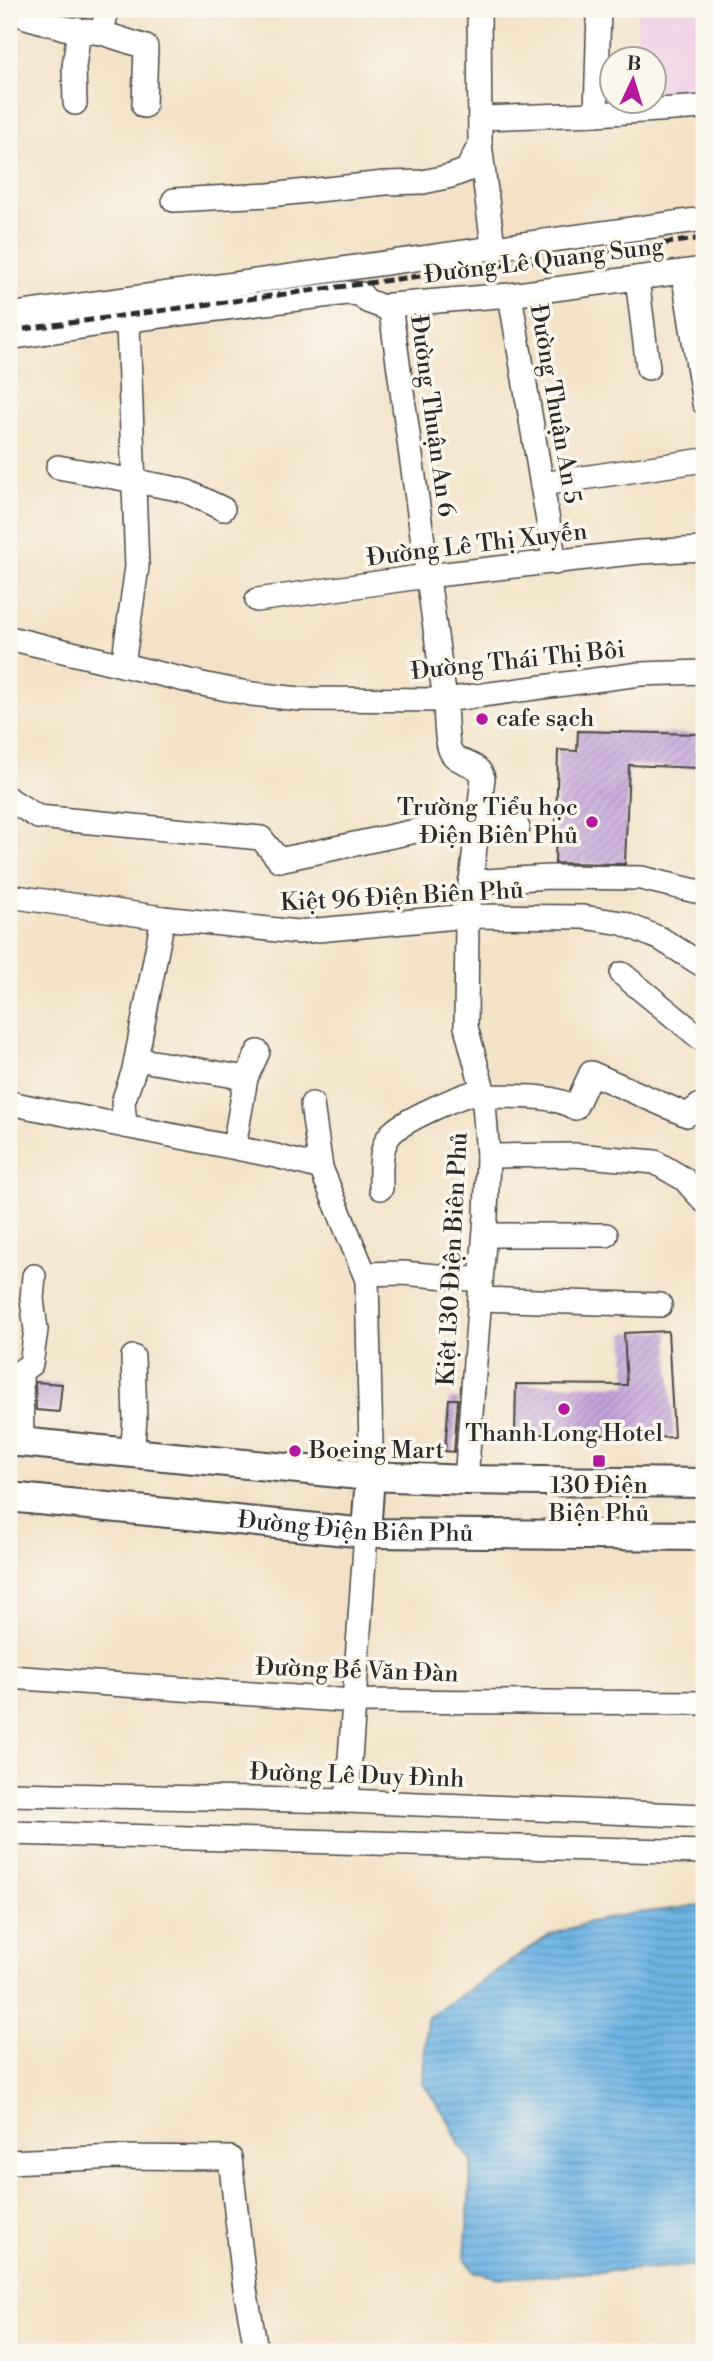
<svg xmlns="http://www.w3.org/2000/svg" width="713" height="2361" font-family="'Libre Bodoni',serif">
<defs>
<pattern id="water-rules" width="6" height="5" patternUnits="userSpaceOnUse" patternTransform="scale(1.75)"><rect width="6" height="5" fill="#6eb5e5"/><path d="M0 2.5h6" fill="none" stroke="#5b93ba"/></pattern>
<pattern id="building-hatch" width="6" height="6" patternUnits="userSpaceOnUse" patternTransform="scale(1.75)"><rect width="6" height="6" fill="#c19ed9"/><path d="M-1 1l2-2M0 6l6-6M5 7l2-2" fill="none" stroke="#9d81b0"/></pattern>
</defs>
<rect width="100%" height="100%" fill="#fbf7ec"/>
<filter id="ink" filterUnits="userSpaceOnUse"><feTurbulence type="fractalNoise" baseFrequency=".0143" numOctaves="2"/><feDisplacementMap in="SourceGraphic" scale="14" xChannelSelector="R" yChannelSelector="G"/><feConvolveMatrix kernelMatrix="1 2 1 2 8 2 1 2 1" color-interpolation-filters="sRGB"/></filter>
<filter id="wash" filterUnits="userSpaceOnUse"><feTurbulence type="fractalNoise" baseFrequency=".00686" numOctaves="4" result="noise"/><feDisplacementMap in="SourceGraphic" scale="28" xChannelSelector="R" yChannelSelector="G"/><feGaussianBlur stdDeviation="1.57" result="paint"/><feColorMatrix in="noise" values="0 0 0 0 0 0 0 0 0 0 0 0 0 0 0 0 0 1.4 0 .05"/><feComposite in="paint" operator="in"/></filter>
<g filter="url(#wash)">
<rect width="100%" height="100%" fill="#f3e2c7"/>
<polygon fill="#efd0e6" points="637,9 704,9 704,112 654,102 654,60 636,59"/>
<polygon fill="url(#water-rules)" stroke="#4c7088" stroke-width="2" points="704,1905 704,2265 501,2278 474,2272 465,2257 472,2160 461,2148 449,2121 423,2084 427,2018 550,1935 590,1922 630,1914"/>
<g id="blocks">
<g fill="url(#building-hatch)">
<polygon points="578,731 698,734 697,768 629,765 625,864 555,863 558,750 577,751"/>
<polygon points="668,1331 674,1437 630,1439 629,1435 515,1434 516,1384 627,1385 624,1333"/>
<polygon points="35,1382 62,1384 59,1412 36,1410"/>
<polygon points="449,1399 458,1399 454,1452 445,1451"/>
</g>
</g>
</g>
<g filter="url(#ink)">
<use href="#blocks" fill-opacity="0" stroke="#494642" stroke-width="2"/>
<g fill="none" stroke-linecap="round" stroke-linejoin="round">
<g stroke="#494642" stroke-width="26">
<g id="minor">
<polyline points="25,9 26,17 64,28 102,33 107,9"/>
<polyline points="479,9 480,144 493,246"/>
<polyline points="102,33 146,47 144,106"/>
<polyline points="75,103 74,67 79,30"/>
<polyline points="596,114 599,9"/>
<polyline points="480,118 596,114 704,107"/>
<polyline points="174,200 269,195 385,183 423,182 451,176 467,170 480,144"/>
<polyline points="683,272 704,403"/>
<polyline points="637,278 648,368"/>
<polyline points="510,295 555,563"/>
<path d="M9,315C241,285 472,249 704,219"/>
<polyline points="9,338 121,321 347,293 361,294 367,301 391,310"/>
<polyline points="58,467 173,488 188,492 223,509"/>
<polyline points="542,484 704,460"/>
<polyline points="257,600 427,576 640,552 704,549"/>
<polyline points="9,638 202,684 252,694 300,699 445,700 640,674 704,672"/>
<polyline points="123,665 137,567 128,325"/>
<polyline points="9,799 38,817 261,838 279,860 449,824 477,827 518,828"/>
<polyline points="470,882 549,877 641,878 704,893"/>
<polyline points="9,896 163,918 297,932 467,916 583,917 622,923 661,939 704,966"/>
<polyline points="622,974 704,1041"/>
<polyline points="136,1059 246,1078"/>
<path d="M484,1096C512,1097 550,1093 575,1108L591,1073L687,1115L700,1105L704,1107"/>
<polyline points="9,1103 276,1156 321,1168 367,1280 371,1445 370,1476"/>
<polyline points="312,1104 321,1168"/>
<polyline points="125,1126 123,1102 134,1070 163,918"/>
<polyline points="234,1147 246,1078 258,1052"/>
<polyline points="488,1156 575,1155 655,1162 684,1179 704,1201"/>
<path d="M381,1188C381,1171 379,1149 390,1135C402,1120 464,1094 483,1090"/>
<polyline points="485,1235 606,1235"/>
<polyline points="365,1274 403,1273 481,1280"/>
<polyline points="480,1299 660,1305"/>
<polyline points="22,1442 21,1371 31,1364 36,1330 32,1299 34,1276"/>
<polyline points="132,1454 135,1419 133,1357"/>
<path d="M466,1480L486,1216L488,1156L483,1090L466,1027L467,916L483,778C479,763 463,765 453,755C445,747 446,713 445,700L390,305L510,295L704,269"/>
<polyline points="9,1677 354,1701 704,1703"/>
<polyline points="9,1794 347,1801 704,1816"/>
<polyline points="347,1801 366,1533"/>
<polyline points="9,1833 704,1852"/>
<polyline points="9,2162 117,2157 230,2158 245,2289 255,2343"/>
</g>
</g>
<g stroke="#494642" stroke-width="32">
<g id="major">
<polyline points="9,1441 370,1476 466,1480 704,1483"/>
<path id="s1" d="M9,1497L366,1533L704,1536"/>
<polyline points="366,1533 370,1476"/>
</g>
</g>
<use href="#minor" stroke="#fff" stroke-width="23"/>
<use href="#major" stroke="#fff" stroke-width="28"/>
<polyline stroke="#2b2b2b" stroke-width="5" stroke-dasharray="10 5" stroke-linecap="butt" points="9,331 704,238"/>
</g>
</g>
<g fill="#b5179e" stroke="#fbf7ec" stroke-width="2.5">
<circle cx="482" cy="719" r="7"/>
<circle cx="592" cy="822" r="7"/>
<circle cx="564" cy="1409" r="7"/>
<circle cx="295" cy="1451" r="7"/>
<rect x="592" y="1454" width="14" height="14" rx="3.5"/>
</g>
<g text-anchor="middle" dominant-baseline="central" stroke-width="7" stroke-linejoin="round" paint-order="stroke">
<g font-size="24" fill="#2b2b2b" stroke="#fbf7ec">
<text transform="translate(544 261) rotate(-7)">Đường Lê Quang Sung</text>
<text transform="translate(555 404) rotate(80)">Đường Thuận An 5</text>
<text transform="translate(432 416) rotate(82)">Đường Thuận An 6</text>
<text transform="translate(477 545) rotate(-7)">Đường Lê Thị Xuyến</text>
<text transform="translate(518 661) rotate(-6)">Đường Thái Thị Bôi</text>
<text transform="translate(402 897) rotate(-3)">Kiệt 96 Điện Biên Phủ</text>
<text transform="translate(453 1259) rotate(-87)">Kiệt 130 Điện Biên Phủ</text>
<text stroke="none"><textPath href="#s1" startOffset="348">Đường Điện Biên Phủ</textPath></text>
<text transform="translate(357 1671) rotate(2)">Đường Bế Văn Đàn</text>
<text transform="translate(357 1776) rotate(2)">Đường Lê Duy Đình</text>
</g>
<g font-size="24" fill="#2b2b2b" stroke="#fbf7ec" text-anchor="start">
<text x="496" y="719">cafe sạch</text>
<text x="578" y="808" text-anchor="end">Trường Tiểu học<tspan x="578" dy="28">Điện Biên Phủ</tspan></text>
<text x="564" y="1434" text-anchor="middle">Thanh Long Hotel</text>
<text x="309" y="1451">Boeing Mart</text>
<text x="599" y="1486" text-anchor="middle">130 Điện<tspan x="599" dy="28">Biện Phủ</tspan></text>
</g>
</g>
<rect width="713" height="2361" fill="none" stroke="#fbf7ec" stroke-width="35"/>
<g transform="translate(633 80) rotate(4)"><circle r="33" fill="#fbf7ec" stroke="#a8a59f" stroke-width="2"/>
<path d="M0-5L12 26L0 18L-12 26Z" fill="#b5179e"/>
<text y="-10" font-size="19" font-weight="bold" text-anchor="middle" fill="#2b2b2b">B</text>
</g>
</svg>
